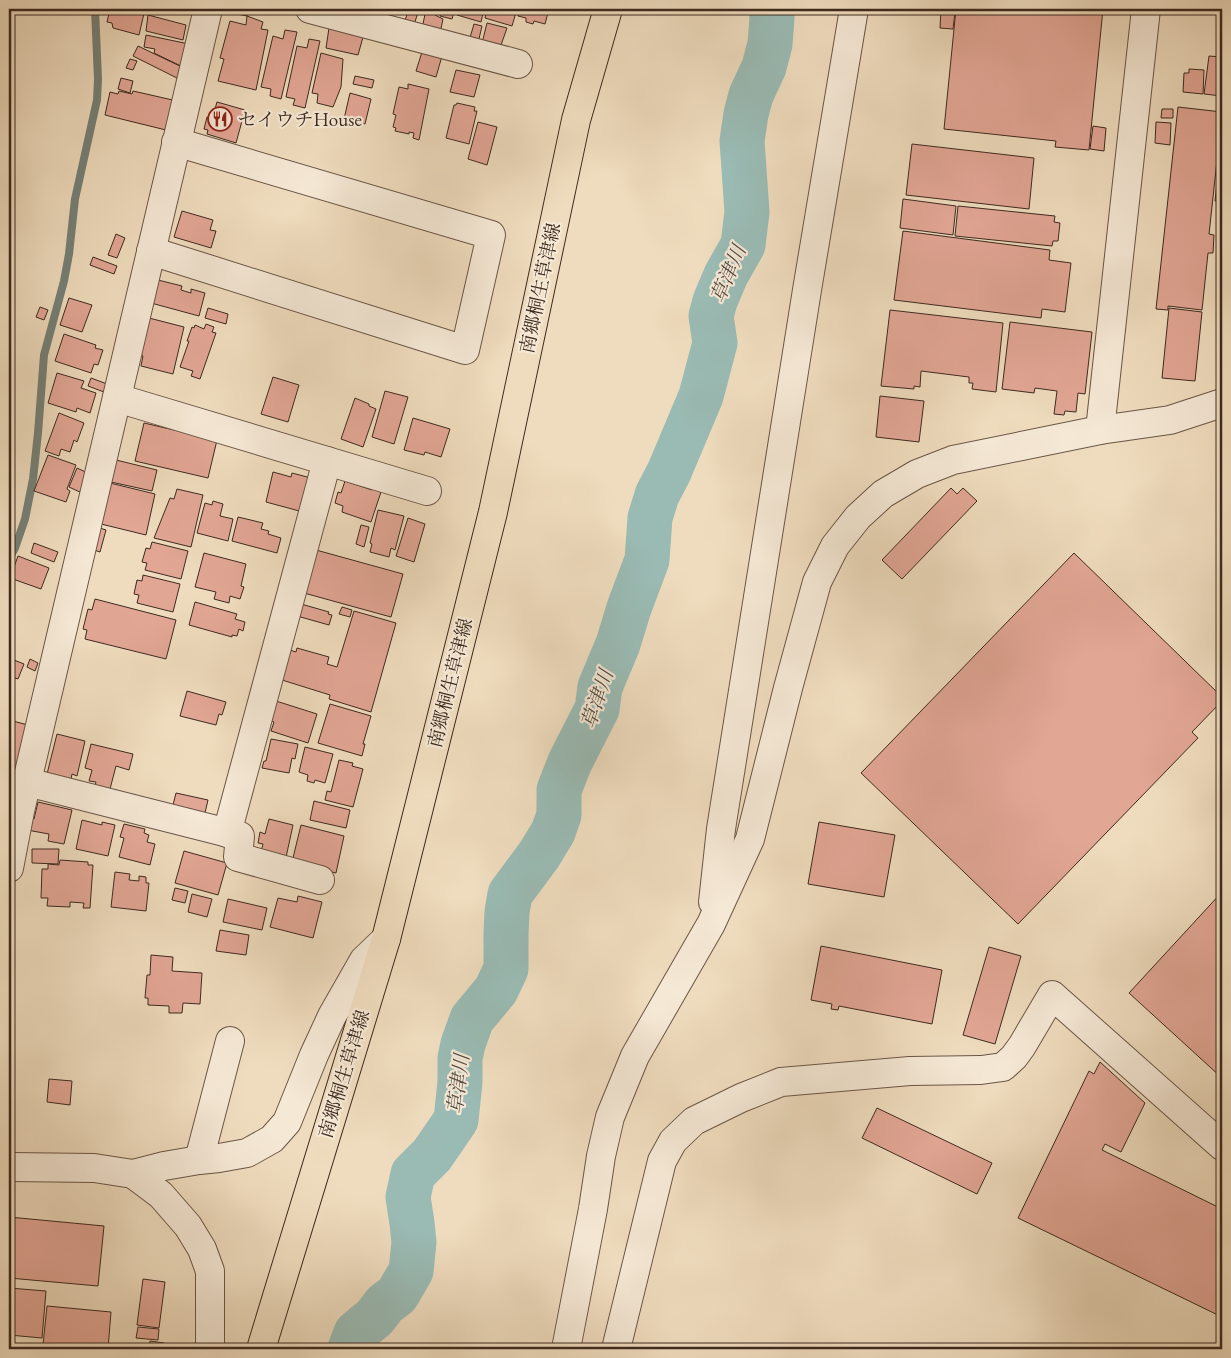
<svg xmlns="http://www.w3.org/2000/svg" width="1231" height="1358" font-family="'EB Garamond','Noto Serif JP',serif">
<rect width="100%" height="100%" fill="#efdcbe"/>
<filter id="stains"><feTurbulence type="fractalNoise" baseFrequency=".004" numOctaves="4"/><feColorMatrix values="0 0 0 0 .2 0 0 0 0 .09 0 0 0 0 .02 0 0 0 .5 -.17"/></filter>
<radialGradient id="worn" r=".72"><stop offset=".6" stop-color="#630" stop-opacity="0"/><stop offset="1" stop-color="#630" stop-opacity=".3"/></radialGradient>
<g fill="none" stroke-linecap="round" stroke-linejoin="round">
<polyline stroke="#758178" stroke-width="8" points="9,559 15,548 25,519 33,479 38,433 44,355 64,281 69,254 75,199 97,100 98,79 95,9"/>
<polyline stroke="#9abbb4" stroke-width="45" points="350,1349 356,1333 375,1317 385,1304 397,1295 411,1271 414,1242 412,1223 408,1197 413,1174 432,1155 456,1120 460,1082 460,1058 463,1044 472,1019 496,990 506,969 506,934 507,912 510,894 539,855 553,832 559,815 559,790 570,762 597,709 600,687 618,644 629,608 647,560 650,518 657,495 669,472 701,396 715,343 711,316 715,301 726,275 743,245 747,212 742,141 746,114 751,95 764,67 770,44 772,18 771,9"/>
</g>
<g fill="#e2a695" stroke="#3d2a1e">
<polygon points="110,9 145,9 139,35 113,28 112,23 107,22"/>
<polygon points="229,9 249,9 247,16 228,12"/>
<polygon points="409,9 419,9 414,25 404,23"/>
<polygon points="426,9 436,12 435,15 443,19 440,33 422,29"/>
<polygon points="433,9 455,9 452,19 440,16 442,11"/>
<polygon points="458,9 484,9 481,22 457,15"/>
<polygon points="487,9 517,9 512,26 485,18"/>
<polygon points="520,9 549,9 545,24 534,21 533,24 526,22 526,18 518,16"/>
<polygon points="956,9 1103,9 1089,150 1055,147 1056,141 944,129"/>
<polygon points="941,10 955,12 953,29 940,28"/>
<polygon points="148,15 186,25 183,40 146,31"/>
<polygon points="247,16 263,22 261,29 268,30 256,90 218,81 224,59 220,58 230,21 246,25"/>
<polygon points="487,23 507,28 500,48 482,43"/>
<polygon points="474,24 482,26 478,43 469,41"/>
<polygon points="329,28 363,37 358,55 326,48"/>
<polygon points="285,30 297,32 281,99 270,96 271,89 261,87 273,36 283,39"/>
<polygon points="146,35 189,44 185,68 154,53 155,49 144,47"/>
<polygon points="309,39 320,41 305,108 293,105 295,99 286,97 297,46 307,48"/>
<polygon points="138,46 184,68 179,79 133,56"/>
<polygon points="422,52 442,56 436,77 416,71"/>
<polygon points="321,53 343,59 341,87 333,107 317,103 318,94 312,93"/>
<polygon points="1209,56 1222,57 1222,96 1204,94"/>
<polygon points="130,59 137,61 133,70 126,68"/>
<polygon points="1189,69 1204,70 1203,94 1183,92 1184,73 1189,73"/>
<polygon points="456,70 480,75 474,97 450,92"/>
<polygon points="355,76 374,80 372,88 353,84"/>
<polygon points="121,78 133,81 130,93 118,89"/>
<polygon points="408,84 429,89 419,140 413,138 414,133 409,132 409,134 395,131 396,128 393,127 396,115 393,114 399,87 408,89"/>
<polygon points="119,91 132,94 133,91 177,101 170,131 105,115 110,92 118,94"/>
<polygon points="350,93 371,99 365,124 344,119"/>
<polygon points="217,102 245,110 236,143 207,134 208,130 204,129 207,117 212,119"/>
<polygon points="457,103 475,107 474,111 477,111 469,144 446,138 454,105 456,105"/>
<polygon points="1178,107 1222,112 1222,142 1219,142 1209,234 1214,235 1213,253 1208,253 1202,310 1168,306 1168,310 1156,309"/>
<polygon points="1162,109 1173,109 1173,118 1161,118"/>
<polygon points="478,122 497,127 487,165 468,159"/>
<polygon points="1156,122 1171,123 1170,145 1155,143"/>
<polygon points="1093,126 1106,128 1104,151 1090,149"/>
<polygon points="912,144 1034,158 1029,209 906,195"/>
<polygon points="1221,145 1222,145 1222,202 1215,201"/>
<polygon points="903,199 956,206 953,235 900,228"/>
<polygon points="958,206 1055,216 1054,222 1060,223 1058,241 1053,241 1052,246 955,236"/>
<polygon points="182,211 213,220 210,230 216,231 211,248 174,237"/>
<polygon points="903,231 1050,250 1049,260 1071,263 1065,312 1042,309 1041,318 894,300"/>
<polygon points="116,234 125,238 117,258 108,255"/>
<polygon points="93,257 117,266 114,274 90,265"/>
<polygon points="158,280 182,286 181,290 191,293 191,289 205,293 199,316 151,303"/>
<polygon points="69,298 92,305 82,332 60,325"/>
<polygon points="40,307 48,310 44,320 36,317"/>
<polygon points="208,308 228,314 226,324 205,318"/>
<polygon points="1169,308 1202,312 1195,381 1162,378"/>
<polygon points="890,310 1003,323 996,392 972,389 973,383 969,383 969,377 921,371 920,387 914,386 914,389 881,386"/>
<polygon points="149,318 184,327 173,374 141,366 143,356 140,355"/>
<polygon points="1010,322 1092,332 1085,394 1078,393 1076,412 1065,411 1064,415 1054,414 1057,391 1035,388 1034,393 1002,389"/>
<polygon points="206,324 214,327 212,332 216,333 200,379 191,376 193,371 180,367 189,341 187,341 192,327 194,328 195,325 204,329"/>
<polygon points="64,334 96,345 95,348 103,350 98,365 94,364 91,373 55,361"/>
<polygon points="57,373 84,381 81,388 96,393 90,413 77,408 76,412 48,403"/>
<polygon points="273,377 299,385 288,422 261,414"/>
<polygon points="91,378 107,384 104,392 88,386"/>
<polygon points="385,391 408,397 394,444 372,437"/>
<polygon points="880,396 924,401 919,442 876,437"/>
<polygon points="355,398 369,404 369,406 376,409 363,447 341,439"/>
<polygon points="59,413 84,423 77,442 74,440 70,452 61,449 59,456 45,451"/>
<polygon points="413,418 450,429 441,457 425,452 424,455 404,450"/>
<polygon points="144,423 217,440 208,478 135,461"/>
<polygon points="48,455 76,465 67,489 70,491 66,502 34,491"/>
<polygon points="116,460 157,470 152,491 111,482"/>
<polygon points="77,468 92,475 84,494 69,487"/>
<polygon points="273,472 291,477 292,473 311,478 303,512 266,502"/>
<polygon points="345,481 372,490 374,485 380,487 379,491 381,492 371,522 342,512 343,506 335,503 338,492 341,493"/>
<polygon points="110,483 155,494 146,535 101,524"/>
<polygon points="951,488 957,494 963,488 977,501 902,579 882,560"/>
<polygon points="177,489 203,495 191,547 154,538 170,498 174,499"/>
<polygon points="213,501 223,504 220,516 233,519 228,541 197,533 205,503 212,505"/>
<polygon points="378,510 404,516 395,550 391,548 389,557 370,552 372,544 370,543"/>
<polygon points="238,517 263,523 261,529 269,531 268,534 281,538 277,553 232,541"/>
<polygon points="408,518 425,524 414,562 396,556"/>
<polygon points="361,525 369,527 364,547 356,544"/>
<polygon points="97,527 106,530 100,552 91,549"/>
<polygon points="152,542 188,551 181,579 145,570 147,563 142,562 146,548 150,549"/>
<polygon points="34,543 58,552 54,562 31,553"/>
<polygon points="316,550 403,574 391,617 304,593"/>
<polygon points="204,553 246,564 241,586 244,587 240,599 230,596 229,603 214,599 216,592 195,587"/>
<polygon points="1074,553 1222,697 1222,701 1192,732 1198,738 1018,924 861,773"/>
<polygon points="18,556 49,568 41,589 10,578"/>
<polygon points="143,575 180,584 173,612 137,603 139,595 134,594 137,580 142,581"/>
<polygon points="95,599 176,620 166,659 85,639 87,630 83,629 88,609 92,610"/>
<polygon points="195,602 237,614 235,619 245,622 243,631 239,629 237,636 232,635 232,637 189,625"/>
<polygon points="301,604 329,612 328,614 332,615 329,625 297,616"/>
<polygon points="342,607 352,610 350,617 339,614"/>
<polygon points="354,611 396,623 371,712 329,699 330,695 282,680 290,650 296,652 297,648 329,657 327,664 337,667"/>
<polygon points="9,658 24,664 18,679 15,678 10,691 9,691"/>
<polygon points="30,659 38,663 35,671 27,667"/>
<polygon points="187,691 226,702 222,715 219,714 216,725 180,716"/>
<polygon points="276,701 317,714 308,743 271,731 274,722 270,720"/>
<polygon points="330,704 371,716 363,744 365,744 362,756 318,743"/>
<polygon points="9,720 28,725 15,780 9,779"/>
<polygon points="57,734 85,741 77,776 72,774 71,779 47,774"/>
<polygon points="271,739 298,744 295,759 292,758 289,773 262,768 264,761 266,761"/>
<polygon points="91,744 133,754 129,770 116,766 110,789 95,786 96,782 89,781 92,770 85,768"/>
<polygon points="305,747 333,754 325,783 315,780 314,783 307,781 308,775 299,772"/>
<polygon points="339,760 353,763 352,766 363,769 353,807 325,800 327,791 331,792"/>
<polygon points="176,793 208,800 204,817 172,809"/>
<polygon points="314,801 350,810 346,828 310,820"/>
<polygon points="38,802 72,810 64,844 48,841 49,834 27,830 30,818 34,819"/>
<polygon points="269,819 293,825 285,862 260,856 263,844 258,843 260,832 265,834"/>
<polygon points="82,820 102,825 102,822 115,825 108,856 76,849"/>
<polygon points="819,822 895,835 884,897 808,884"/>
<polygon points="124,824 145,829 144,833 149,835 147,842 155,844 150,865 119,857 124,838 120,837"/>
<polygon points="301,825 344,836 336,873 292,862"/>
<polygon points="32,849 59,849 58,864 32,863"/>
<polygon points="184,851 227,863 218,895 175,883"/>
<polygon points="60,860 88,862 88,865 93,865 90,908 83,908 84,903 70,902 70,907 47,906 48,898 41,898 42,869 48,869 48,864 59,865"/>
<polygon points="115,872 130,874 129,880 139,881 139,876 146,877 146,883 149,883 146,911 111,907"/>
<polygon points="175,888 188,891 185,903 172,900"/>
<polygon points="1222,892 1222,1078 1129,993"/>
<polygon points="192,894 212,899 207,917 188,912"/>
<polygon points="298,896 322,902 313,938 270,927 278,898 297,902"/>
<polygon points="228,899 267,908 262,930 223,922"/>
<polygon points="220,930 249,935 246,955 216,951"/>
<polygon points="821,946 942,970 932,1024 839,1006 838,1010 831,1009 832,1004 811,1000"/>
<polygon points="989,947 1021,956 995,1044 963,1035"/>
<polygon points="151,955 173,957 172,971 202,973 200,1004 183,1003 182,1013 169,1013 169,1006 148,1005 148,998 145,998 147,975 150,975"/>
<polygon points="1100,1062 1145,1103 1121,1152 1105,1144 1102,1150 1222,1209 1222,1317 1018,1218 1089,1071 1094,1074"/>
<polygon points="49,1079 72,1081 70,1105 47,1102"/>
<polygon points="877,1108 992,1163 977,1194 862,1138"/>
<polygon points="9,1217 104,1226 98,1286 9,1278"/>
<polygon points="143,1279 165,1282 159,1328 137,1325"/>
<polygon points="9,1288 46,1291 42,1338 9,1335"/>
<polygon points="47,1306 111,1312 108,1349 91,1349 43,1345"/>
<polygon points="138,1327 159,1329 158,1340 136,1338"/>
<polygon points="150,1341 164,1343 164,1349 149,1349"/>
</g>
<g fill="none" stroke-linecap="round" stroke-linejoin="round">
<g stroke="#6a5646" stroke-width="30">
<g id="minor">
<polyline points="310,9 518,64"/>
<polyline points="151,251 465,350 491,235 176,142"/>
<polyline points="117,398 427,491"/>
<polyline points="1100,430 1146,9"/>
<polyline points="27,782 240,836 238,857 320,880"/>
<polyline points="227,833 327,461"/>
<polyline points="9,868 20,811 208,9"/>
<polyline points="713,902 721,829 807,290 854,9"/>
<polyline points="199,1160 230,1041"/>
<polyline points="9,1167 94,1168 133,1174 164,1166 199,1160 219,1158 247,1153 272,1139 287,1122 314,1055 332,1016 364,960 386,939"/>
<polyline points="133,1174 161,1195 188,1226 202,1249 210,1271 210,1349"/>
<polyline points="566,1349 593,1209 601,1156 610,1117 635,1056 711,924 750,839 788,688 817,582 835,546 858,517 883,494 917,474 953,460 1100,430 1170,420 1222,403"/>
<polyline points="616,1349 662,1161 673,1141 694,1121 741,1098 781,1082 910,1071 981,1070 1003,1067 1014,1057 1022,1046 1052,995 1222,1146"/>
</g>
</g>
<g stroke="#3d2a1e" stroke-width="30">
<polyline id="major" points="261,1349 386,939 493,512 576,120 608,9"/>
</g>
<use href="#minor" stroke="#f5e8d5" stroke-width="28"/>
<use href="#major" stroke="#efdcbe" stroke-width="28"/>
</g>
<defs>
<g id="restaurant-ring" transform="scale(1.25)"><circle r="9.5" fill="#f5e8d5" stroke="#8f2418" stroke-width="1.5"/><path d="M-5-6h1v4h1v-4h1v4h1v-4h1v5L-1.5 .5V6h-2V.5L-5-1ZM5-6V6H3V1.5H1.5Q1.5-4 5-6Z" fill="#8f2418"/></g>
</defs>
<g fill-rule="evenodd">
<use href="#restaurant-ring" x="220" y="119"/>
</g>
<g text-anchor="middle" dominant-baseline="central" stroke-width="4.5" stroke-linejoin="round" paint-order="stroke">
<g font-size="19" fill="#3d2a1e" stroke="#f5e8d5" text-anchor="start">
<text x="238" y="119">セイウチHouse</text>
</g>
<g font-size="19" fill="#3d2a1e" stroke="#f5e8d5">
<text transform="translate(540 288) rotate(-78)">南郷桐生草津線</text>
<text transform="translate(450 683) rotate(-76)">南郷桐生草津線</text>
<text transform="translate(344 1074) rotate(-73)">南郷桐生草津線</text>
</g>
<g font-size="20" font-style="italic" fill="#544e44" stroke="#f5e8d5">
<text transform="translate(728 274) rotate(-67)">草津川</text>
<text transform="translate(597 699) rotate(-71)">草津川</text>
<text transform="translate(458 1084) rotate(-83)">草津川</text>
</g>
</g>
<rect width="1231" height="1358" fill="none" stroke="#efdcbe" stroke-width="30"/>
<rect x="10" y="10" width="1211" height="1338" fill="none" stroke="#3d2a1e" stroke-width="2.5"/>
<rect x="15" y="15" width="1201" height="1328" fill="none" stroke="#3d2a1e"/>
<rect width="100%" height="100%" filter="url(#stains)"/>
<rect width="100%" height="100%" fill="url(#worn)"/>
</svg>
